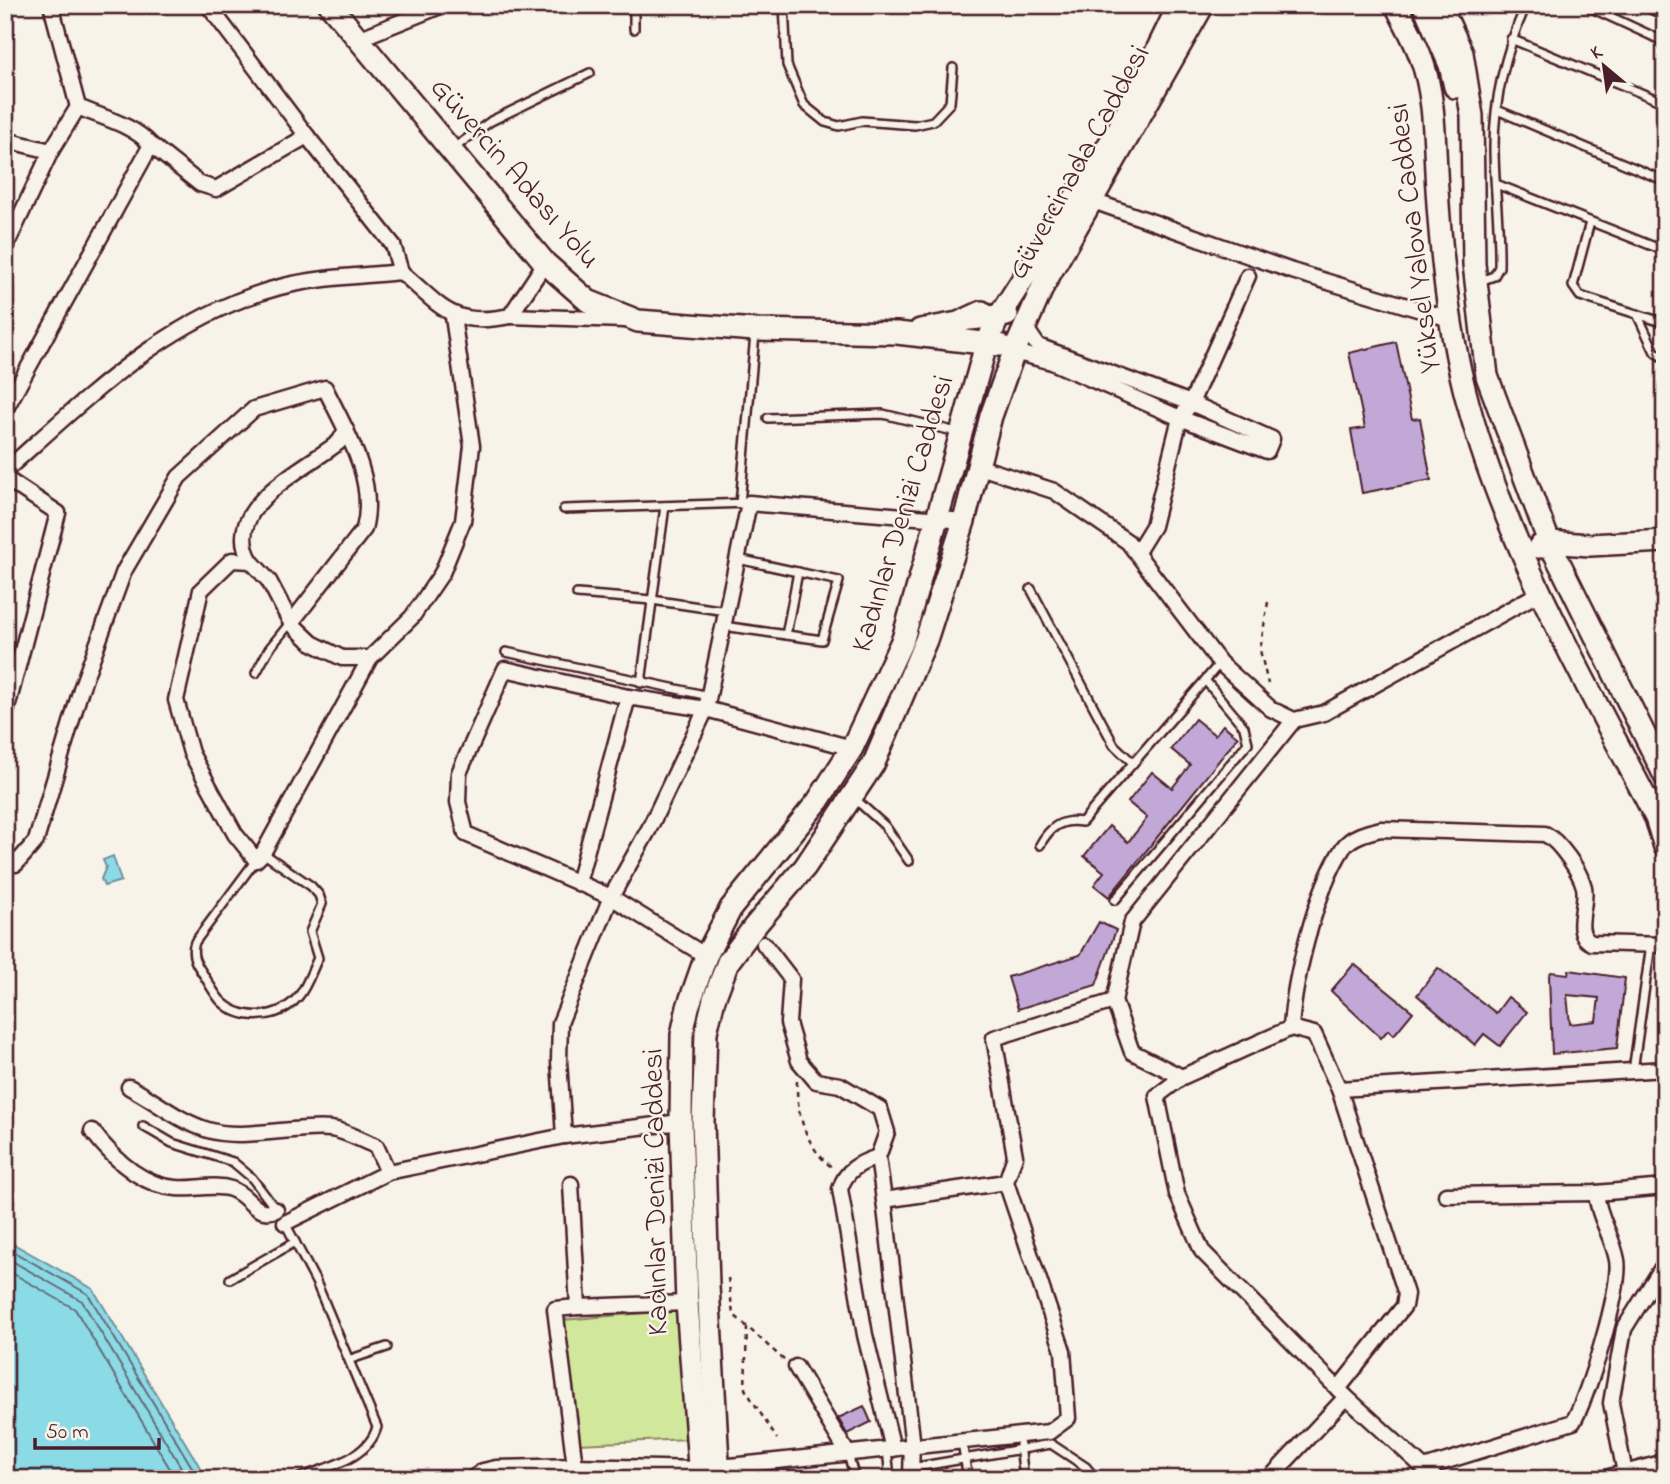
<svg xmlns="http://www.w3.org/2000/svg" width="1670" height="1484" font-family="'Indie Flower',sans-serif">
<rect width="100%" height="100%" fill="#f7f3e8"/>
<filter id="ink" filterUnits="userSpaceOnUse"><feTurbulence type="fractalNoise" baseFrequency=".0143" numOctaves="2"/><feDisplacementMap in="SourceGraphic" scale="14" xChannelSelector="R" yChannelSelector="G"/><feConvolveMatrix kernelMatrix="1 2 1 2 8 2 1 2 1" color-interpolation-filters="sRGB"/></filter>
<g filter="url(#ink)">
<polygon fill="#d1e79c" stroke="#8e8364" stroke-width="2" points="679,1310 689,1439 578,1444 563,1320"/>
<g fill="#8bdbe7" stroke="#71909c" stroke-width="2">
<polygon points="113,856 121,881 104,886 101,879 106,867 103,860"/>
<polygon points="5,1239 93,1289 207,1479 5,1479"/>
</g>
<g fill="none" stroke-linecap="round" stroke-linejoin="round">
<g stroke="#646a76" stroke-width="2">
<polyline points="5,1247 88,1294 199,1479"/>
<polyline points="5,1257 82,1301 188,1479"/>
<polyline points="5,1269 75,1309 176,1479"/>
</g>
</g>
<g fill="#c1a8d6" stroke="#4a1f2b" stroke-width="2" fill-rule="evenodd">
<polygon points="1396,342 1412,419 1420,418 1431,480 1362,493 1351,430 1365,428 1349,353"/>
<polygon points="1195,719 1215,735 1223,725 1238,737 1109,897 1094,885 1104,872 1084,856 1109,826 1128,842 1137,831 1147,818 1128,802 1152,772 1172,788 1180,778 1190,765 1171,749"/>
<polygon points="1099,922 1116,930 1096,985 1018,1009 1008,977 1080,955"/>
<polygon points="1354,964 1413,1012 1394,1035 1388,1030 1381,1038 1331,991"/>
<polygon points="1438,968 1496,1013 1508,997 1527,1012 1500,1046 1484,1034 1475,1045 1417,995"/>
<path d="M1569,970L1625,978L1617,1048L1552,1054L1549,976L1551,972L1568,974ZM1567,995L1599,998L1596,1021L1570,1024Z"/>
<polygon points="864,1406 871,1422 847,1434 838,1418"/>
</g>
<g fill="none" stroke-linecap="round" stroke-linejoin="round">
<g stroke="#4a1f2b" stroke-width="12">
<g id="lane">
<polyline points="634,5 634,29"/>
<polyline points="784,5 787,65 804,105 825,122 839,126 862,121 915,125 933,121 950,103 953,68"/>
<polyline points="1585,5 1665,42"/>
<polyline points="1511,39 1665,103"/>
<polyline points="1497,110 1665,181"/>
<polyline points="454,148 491,121 590,73"/>
<polyline points="1496,184 1665,251"/>
<polyline points="1590,222 1573,286 1580,296 1665,323"/>
<path d="M1480,281L1494,276L1499,267C1500,227 1494,187 1494,147C1494,98 1506,50 1526,5"/>
<polyline points="1637,314 1655,352 1665,359"/>
<polyline points="768,418 883,414 957,432"/>
<polyline points="740,504 755,334"/>
<polyline points="564,509 749,503"/>
<polyline points="1031,589 1114,745 1133,763"/>
<polyline points="577,594 652,600 726,611"/>
<polyline points="723,626 822,640 839,581 738,559"/>
<polyline points="786,635 798,572"/>
<polyline points="506,652 709,696"/>
<polyline points="256,673 269,649 290,623"/>
<polyline points="641,683 665,506"/>
<polyline points="854,798 885,826 909,861"/>
<path d="M1040,845C1049,828 1061,818 1082,822L1220,663"/>
<path d="M256,860L195,942C190,956 197,965 205,977C209,984 214,993 220,1000C241,1022 278,1020 298,997C307,987 312,970 318,958L310,932L322,904L319,895L311,886L263,853"/>
<polyline points="1115,900 1248,743 1244,727 1205,680"/>
<polyline points="1633,1071 1651,944"/>
<polyline points="143,1126 172,1143 233,1162 252,1178 277,1211"/>
<path d="M284,1221L316,1282L377,1427C368,1460 325,1467 297,1479"/>
<polyline points="230,1279 295,1242"/>
<polyline points="351,1359 387,1347"/>
<polyline points="962,1442 968,1479"/>
<polyline points="1020,1445 1024,1479"/>
<polyline points="848,1454 855,1479"/>
<polyline points="911,1468 1051,1444 1086,1467 1096,1479"/>
<polyline points="884,1479 889,1468 887,1450"/>
</g>
</g>
<g stroke="#4a1f2b" stroke-width="19">
<g id="street">
<polyline points="51,5 78,107"/>
<polyline points="1650,5 1665,12"/>
<polyline points="358,39 443,5"/>
<polyline points="307,136 393,245 401,272"/>
<polyline points="5,140 51,151 5,248"/>
<polyline points="151,145 200,184 216,189 307,136 208,5"/>
<polyline points="1093,201 1292,271 1450,319"/>
<polyline points="510,316 624,320"/>
<polyline points="1014,352 1052,362 1180,418 1267,451 1272,439 1191,403 1038,346 1025,327"/>
<path d="M5,410L151,145C134,125 103,118 78,107L51,151"/>
<polyline points="977,466 1054,491 1128,542 1220,663 1271,709 1294,720 1324,713 1541,592"/>
<path d="M5,471C88,397 169,316 280,287C319,277 362,276 401,272C442,307 452,328 510,316L545,263"/>
<polyline points="5,478 58,513 5,716"/>
<polyline points="1137,552 1153,526 1180,418 1191,403 1248,276"/>
<path d="M251,561C219,508 305,469 339,442L346,430"/>
<polyline points="370,658 342,658 312,643 291,623 269,581 251,561 232,560 201,590 176,700 191,753 235,834 256,860 263,853 370,658 412,617 442,573 463,521 472,446 453,317"/>
<path d="M5,856L16,864L36,841L81,689L124,571L179,477L254,409L325,388C346,431 377,480 364,529L291,623"/>
<polyline points="578,883 628,697"/>
<polyline points="764,944 791,979 788,1023 799,1061 816,1081 840,1085 880,1109 887,1132 878,1157 884,1200 1006,1182"/>
<polyline points="706,956 611,897 466,834 458,802 459,773 505,669 628,697 706,709 852,748"/>
<polyline points="1114,1001 1132,1052 1182,1077"/>
<path d="M1291,1028C1294,979 1316,890 1343,848C1351,836 1368,832 1381,829L1545,834C1559,841 1580,871 1584,887C1588,904 1571,934 1592,943L1665,945"/>
<path d="M129,1087C156,1101 178,1121 208,1130C242,1141 297,1125 331,1129C346,1131 363,1141 376,1146L388,1172"/>
<path d="M92,1131C112,1157 141,1186 176,1188C194,1190 213,1183 231,1189C251,1196 253,1217 276,1210"/>
<polyline points="564,1136 559,1061 560,1023 611,897 649,829 706,709 749,503 964,521"/>
<path d="M878,1157C859,1163 846,1170 840,1189L865,1335L893,1449"/>
<polyline points="571,1184 578,1307 687,1303"/>
<polyline points="1446,1195 1596,1193 1665,1187"/>
<polyline points="884,1200 912,1438 911,1479"/>
<polyline points="285,1223 388,1172 564,1136 681,1122"/>
<polyline points="796,1367 848,1454"/>
<polyline points="1338,1389 1404,1306 1406,1294 1339,1089"/>
<polyline points="575,1466 555,1309 578,1307"/>
<path d="M1424,1468L1573,1422C1588,1397 1622,1287 1617,1260C1613,1237 1598,1217 1596,1193"/>
<polyline points="1625,1473 1611,1403 1624,1329 1665,1263"/>
<polyline points="472,1479 483,1471 496,1468 575,1466 701,1469 1049,1432 1068,1418 1063,1351 1006,1182 1015,1156 994,1038 1114,1001 1132,922 1294,720"/>
<polyline points="1269,1479 1346,1397"/>
<polyline points="1436,1479 1346,1397 1202,1251 1177,1194 1157,1096 1182,1077 1291,1028 1314,1034 1339,1089 1665,1069"/>
<polyline points="1602,1479 1665,1462"/>
</g>
</g>
<g stroke="#4a1f2b" stroke-width="26">
<g id="secondary">
<polyline points="330,5 545,263 588,301 638,321 755,330 897,333 1000,345"/>
<path d="M1396,5C1404,22 1415,40 1421,58C1436,98 1434,147 1437,189C1441,255 1448,323 1464,388C1502,540 1585,679 1656,818L1665,847"/>
<polyline points="1424,5 1450,65 1455,87"/>
<polyline points="1440,5 1462,53 1472,116 1474,264 1487,376 1549,542 1665,776"/>
<polyline points="970,319 1007,315"/>
<polyline points="920,330 958,323 982,312"/>
<polyline points="1539,547 1549,542 1590,545 1665,541"/>
<polyline points="700,1479 687,1303 681,1122 682,1035 688,1007 706,956 731,908 818,801 852,748 903,639 986,345 998,318 1117,132 1179,5"/>
<polyline points="719,1479 708,1286 703,1121 706,1032 714,999 728,962 754,927 805,867 874,763 926,640 964,521 991,416 1014,352 1044,284 1203,5"/>
</g>
</g>
<g stroke="#4a1f2b" stroke-width="2.5" stroke-dasharray="5 5" stroke-linecap="butt">
<polyline points="1268,602 1260,650 1268,684"/>
<path d="M797,1081C796,1113 806,1148 833,1168"/>
<polyline points="728,1278 733,1314 784,1360"/>
<polyline points="747,1327 745,1389 777,1439"/>
</g>
<use href="#lane" stroke="#f7f3e8" stroke-width="7"/>
<use href="#street" stroke="#f7f3e8" stroke-width="14"/>
<use href="#secondary" stroke="#f7f3e8" stroke-width="21"/>
</g>
</g>
<g text-anchor="middle" dominant-baseline="central" stroke-width="5" stroke-linejoin="round" paint-order="stroke">
<g font-size="30" fill="#4a1f2b" stroke="#f7f3e8">
<text transform="translate(1080 163) rotate(-61)">Güvercinada Caddesi</text>
<text transform="translate(514 174) rotate(49)">Güvercin Adası Yolu</text>
<text transform="translate(1416 238) rotate(-97)">Yüksel Yalova Caddesi</text>
<text transform="translate(904 514) rotate(-73)">Kadınlar Denizi Caddesi</text>
<text transform="translate(657 1192) rotate(-91)">Kadınlar Denizi Caddesi</text>
</g>
</g>
<rect width="1670" height="1484" fill="none" stroke="#f7f3e8" stroke-width="28"/>
<rect x="14" y="14" width="1642" height="1456" fill="none" stroke="#4a1f2b" stroke-width="2.5" filter="url(#ink)"/>
<g transform="translate(1604 66) rotate(331)" stroke="#f7f3e8" stroke-width="5" paint-order="stroke">
<path d="M0-5L12 26L0 18L-12 26Z" fill="#4a1f2b"/>
<text y="-10" font-size="19" font-weight="bold" text-anchor="middle" fill="#4a1f2b">K</text>
</g>
<path d="M35 1438v10h124v-10" fill="none" stroke="#4a1f2b" stroke-width="3.5"/>
<text x="46" y="1438" font-size="21" fill="#4a1f2b" stroke="#f7f3e8" stroke-width="5" paint-order="stroke">50 m</text>
</svg>
